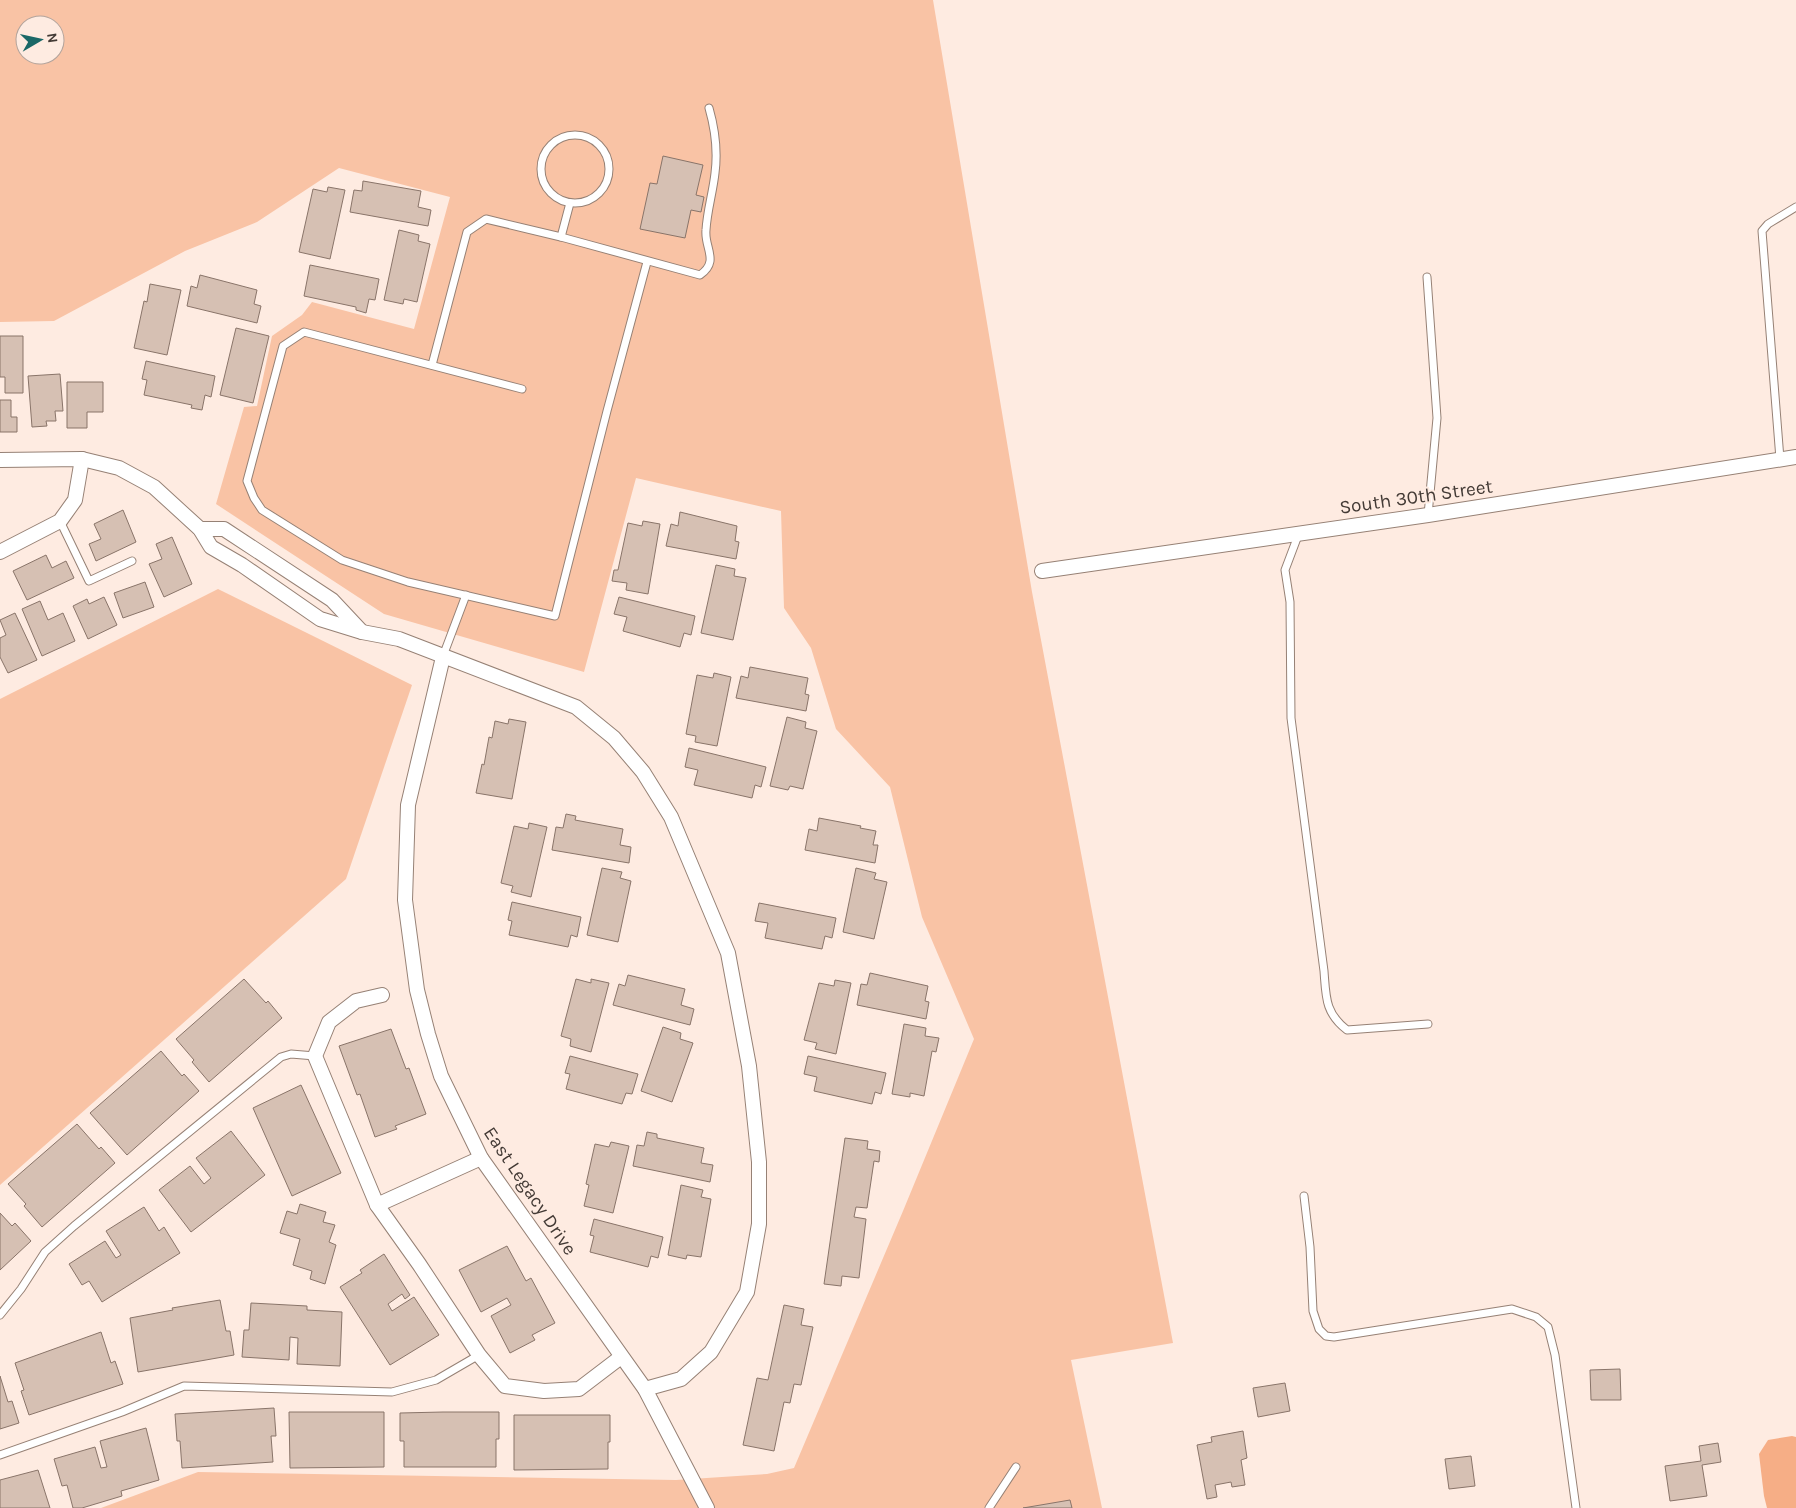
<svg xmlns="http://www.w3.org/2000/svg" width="1796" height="1508" font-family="Karla,sans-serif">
<rect width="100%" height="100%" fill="#feebe1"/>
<g fill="#f9c3a5" fill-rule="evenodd">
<path d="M0,0H933L1032,592L1173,1343L1071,1360L1102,1508H101L198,1472L676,1480L767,1474L794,1468L903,1211L974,1039L922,917L890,787L836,729L811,648L784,608L781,511L636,478L584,672L384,614L216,504L244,407L257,406L272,336L302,315L312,302L414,329L450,197L339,168L257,222L185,251L54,321L0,322ZM25,25H55V55H25Z"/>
<polygon points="218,589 412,685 346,879 0,1185 0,699"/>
</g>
<polygon fill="#f6ae86" points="1792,1436 1796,1437 1796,1508 1767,1508 1764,1496 1759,1454 1768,1440"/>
<g fill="#d6c0b3" stroke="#897469">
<polygon points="663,156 703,165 696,195 704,197 701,212 691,210 685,238 640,229 650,183 657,184"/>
<polygon points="363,181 421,191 418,207 431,210 428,226 350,212 354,190 362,191"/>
<polygon points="328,187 345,190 330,259 299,252 313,189 327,192"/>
<polygon points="399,230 419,235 418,241 430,244 417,302 404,299 403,304 384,300"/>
<polygon points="310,265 379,279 375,300 369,299 366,313 356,310 356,307 304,296"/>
<polygon points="200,275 257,290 254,304 261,306 257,323 187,306 191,286 197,288"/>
<polygon points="150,284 181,290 167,355 134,348 144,301 147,302"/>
<polygon points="236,328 269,336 253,403 220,395"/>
<polygon points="0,336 23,336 23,393 5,393 5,377 0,377"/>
<polygon points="146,361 215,376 211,397 205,395 202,410 191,408 192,405 144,395 147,380 142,379"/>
<polygon points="60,374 63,411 55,411 56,421 46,421 47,426 32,427 28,376"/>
<polygon points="67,382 103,382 103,412 87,412 87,428 67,428"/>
<polygon points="0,400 11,400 11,417 17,417 17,432 0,432"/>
<polygon points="123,510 136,542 96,561 89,544 101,539 94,524"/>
<polygon points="680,512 737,526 735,541 739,542 736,559 666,546 671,524 678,526"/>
<polygon points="643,521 660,524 648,594 626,590 627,583 612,581 614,570 618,570 628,523 642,526"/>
<polygon points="172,537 192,584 164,597 149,564 162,559 156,544"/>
<polygon points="46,555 52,568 66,561 74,578 27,600 13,571"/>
<polygon points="716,565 735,569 734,576 746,578 733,640 701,633"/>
<polygon points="145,582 154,607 123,618 114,593"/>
<polygon points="104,597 117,625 88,639 73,606 87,599 89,604"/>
<polygon points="619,597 695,616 691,635 684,633 680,647 623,631 627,617 614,614"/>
<polygon points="40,601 48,620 63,613 75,641 42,656 22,609"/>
<polygon points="15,613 37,660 8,673 0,657 0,638 6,635 0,620"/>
<polygon points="750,667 808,678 805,694 809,695 806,711 736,698 741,676 748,678"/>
<polygon points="714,673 731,677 717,746 695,742 696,736 686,734 697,675 713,678"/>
<polygon points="787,717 806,722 805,728 817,731 803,789 790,786 788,790 770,786"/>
<polygon points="509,719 526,722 512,799 476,793 482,764 484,765 489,737 492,738 495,721 508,724"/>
<polygon points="689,748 766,767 761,787 755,785 752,798 694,785 698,770 685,767"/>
<polygon points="566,814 576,816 575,820 623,829 620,845 631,847 629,863 552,850 556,827 563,828"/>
<polygon points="819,818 861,826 860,828 876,831 873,845 878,845 875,863 805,850 809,829 817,831"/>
<polygon points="529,823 547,827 531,897 511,892 513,886 501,883 514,826 528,829"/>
<polygon points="602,868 622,872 620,878 631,881 618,942 587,935"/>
<polygon points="856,868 876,873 874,879 887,882 874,939 843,932"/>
<polygon points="512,902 581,917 577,937 571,935 568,947 509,935 512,921 508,920"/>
<polygon points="759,903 836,918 832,938 825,936 822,949 765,938 768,923 755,921"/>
<polygon points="870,973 928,986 925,1001 929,1002 926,1019 857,1005 861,984 867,985"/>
<polygon points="628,975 685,989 681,1005 694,1009 690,1025 613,1005 619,984 625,986"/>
<polygon points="244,979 266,1003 268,1001 282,1018 209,1082 192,1062 194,1060 176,1039"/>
<polygon points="576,979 591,983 591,979 609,983 591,1052 570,1046 571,1039 561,1036"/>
<polygon points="835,980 851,983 836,1054 815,1049 817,1043 804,1040 819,983 834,986"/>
<polygon points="904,1024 926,1028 925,1036 939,1038 936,1052 932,1051 924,1096 910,1093 910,1097 892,1094"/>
<polygon points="663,1027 681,1033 680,1039 693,1043 672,1102 641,1091"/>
<polygon points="391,1029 406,1069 409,1068 426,1114 395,1126 397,1129 375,1137 360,1094 357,1095 339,1046"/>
<polygon points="161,1051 182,1076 184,1074 199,1091 127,1155 90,1113"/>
<polygon points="570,1056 638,1074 632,1094 626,1093 622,1104 566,1089 570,1074 565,1073"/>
<polygon points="808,1056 886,1073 881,1094 875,1092 872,1104 814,1091 817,1077 804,1074"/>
<polygon points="301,1085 341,1173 292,1196 253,1108"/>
<polygon points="77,1124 99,1149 101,1147 115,1163 42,1227 24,1206 26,1204 8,1184"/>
<polygon points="231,1131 265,1175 191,1232 159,1190 190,1166 204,1184 211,1178 196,1158"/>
<polygon points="647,1132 657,1134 657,1138 704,1148 701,1163 713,1165 710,1182 633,1166 637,1145 644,1146"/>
<polygon points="845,1138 868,1141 867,1149 880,1151 879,1162 874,1161 867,1208 856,1207 854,1217 866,1219 859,1278 842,1276 841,1286 824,1284"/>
<polygon points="611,1142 629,1146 613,1213 584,1206 589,1185 586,1184 595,1144 609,1147"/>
<polygon points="681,1185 703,1190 701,1197 711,1199 701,1257 687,1255 686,1259 668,1255"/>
<polygon points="300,1204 326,1212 323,1222 335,1225 329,1242 336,1245 325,1284 310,1279 312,1271 293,1265 300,1239 280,1233 287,1211 297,1214"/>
<polygon points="144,1207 159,1231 164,1227 180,1253 102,1302 89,1281 82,1285 69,1264 105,1241 116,1258 121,1255 106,1231"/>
<polygon points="0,1213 12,1226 15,1223 31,1241 0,1270"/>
<polygon points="594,1219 663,1237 658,1258 651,1256 648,1267 590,1252 594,1236 590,1235"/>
<polygon points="507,1246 526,1281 531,1278 555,1323 532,1335 535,1340 510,1353 491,1316 511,1305 507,1298 481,1312 459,1270"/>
<polygon points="384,1254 410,1295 405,1299 402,1294 388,1304 392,1311 414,1297 439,1335 390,1365 340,1287 362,1273 360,1270"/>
<polygon points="220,1300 226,1331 230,1331 234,1355 138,1372 130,1318 173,1310 172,1308"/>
<polygon points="251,1303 307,1306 307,1310 342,1312 340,1366 297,1364 298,1338 290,1337 289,1360 242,1357 244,1330 249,1330"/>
<polygon points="784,1305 804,1309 801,1325 813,1327 801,1385 794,1384 790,1403 784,1402 774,1451 743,1445 757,1378 768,1380"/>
<polygon points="101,1332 111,1363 115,1361 123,1384 29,1415 21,1391 24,1390 15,1363"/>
<polygon points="1620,1369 1621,1400 1591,1400 1590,1370"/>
<polygon points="0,1376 8,1402 12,1401 19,1423 0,1429"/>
<polygon points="1285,1383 1290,1411 1258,1417 1253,1388"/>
<polygon points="274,1408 276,1436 271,1436 273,1462 182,1468 180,1441 177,1441 175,1414"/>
<polygon points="289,1412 384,1412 384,1467 290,1468"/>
<polygon points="443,1412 499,1412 499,1439 496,1439 496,1467 404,1467 404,1441 400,1441 400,1413"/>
<polygon points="514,1415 610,1415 610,1442 608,1442 608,1469 514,1470"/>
<polygon points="146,1428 159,1480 121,1491 122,1496 82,1508 73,1508 67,1485 62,1486 54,1459 95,1447 101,1468 107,1467 100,1441"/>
<polygon points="1243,1431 1247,1458 1241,1460 1245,1485 1232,1487 1231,1482 1215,1485 1217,1497 1207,1499 1197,1445 1212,1442 1211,1437"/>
<polygon points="1718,1443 1721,1462 1702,1465 1707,1496 1670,1501 1665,1466 1701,1461 1699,1446"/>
<polygon points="1471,1456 1475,1486 1449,1489 1445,1459"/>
<polygon points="38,1470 50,1508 0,1508 0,1480"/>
<polygon points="1070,1500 1072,1508 1023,1508"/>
</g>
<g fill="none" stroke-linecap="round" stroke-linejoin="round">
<g stroke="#968175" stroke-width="9">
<g id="lane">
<circle cx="575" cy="169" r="34"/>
<polyline points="561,237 570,203"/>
<polyline points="1427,277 1437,418 1428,515"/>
<path d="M432,365L467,232L486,219L561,237L700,275C720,261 704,248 706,230C707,211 713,192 715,173C718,150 715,129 709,108"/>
<polyline points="522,389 304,332 283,346 247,481 254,498 262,510 342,560 408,582 555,616 607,411 647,262"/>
<polyline points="1780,459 1762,231 1768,224 1796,207"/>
<polyline points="60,521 89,581 132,561"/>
<path d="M1299,533L1285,570L1290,602L1291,718L1324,971C1326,997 1325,1013 1347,1030L1428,1024"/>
<polyline points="443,656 466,595"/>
<polyline points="1304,1196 1310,1247 1313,1311 1319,1329 1326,1336 1334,1337 1512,1309 1536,1317 1548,1327 1555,1355 1576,1508"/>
<polyline points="0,1315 21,1289 45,1252 74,1226 281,1057 291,1054 315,1056"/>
<polyline points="0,1455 122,1412 184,1386 392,1392 436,1380 479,1355"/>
<polyline points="989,1508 1016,1467"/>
</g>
</g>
<g stroke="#968175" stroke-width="16">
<g id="street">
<polyline points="0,460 82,459 119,468 154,487 200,529 211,547 242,565 320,619 362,632 399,639 576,707 614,738 643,772 671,817 728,953 749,1066 759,1162 759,1224 747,1292 711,1352 681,1379 645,1389"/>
<polyline points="200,529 224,529 332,600 362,632"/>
<polyline points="0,552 60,521 75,500 82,459"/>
<polyline points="1042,571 1428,515 1796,457"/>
<polyline points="443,657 408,805 405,900 417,990 428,1034 441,1076 481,1158 645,1389 707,1508"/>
<polyline points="382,995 356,1001 329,1022 315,1056 377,1205 419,1264 479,1355 505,1386 544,1391 579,1389 621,1357"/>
<polyline points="377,1205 481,1158"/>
</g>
</g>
<use href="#lane" stroke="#fff" stroke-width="7"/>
<use href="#street" stroke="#fff" stroke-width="14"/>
</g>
<g text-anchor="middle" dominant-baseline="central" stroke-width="4" stroke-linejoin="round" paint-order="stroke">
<g font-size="19" fill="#433a35" stroke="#feebe1">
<text transform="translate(1416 497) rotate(-8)">South 30th Street</text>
<text transform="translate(530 1191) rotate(56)">East Legacy Drive</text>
</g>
</g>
<g transform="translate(40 40) rotate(81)"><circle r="24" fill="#feebe1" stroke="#b3a49c"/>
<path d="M0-4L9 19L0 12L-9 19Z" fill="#1b6867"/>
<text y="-8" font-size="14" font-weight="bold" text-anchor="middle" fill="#433a35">N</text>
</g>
</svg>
